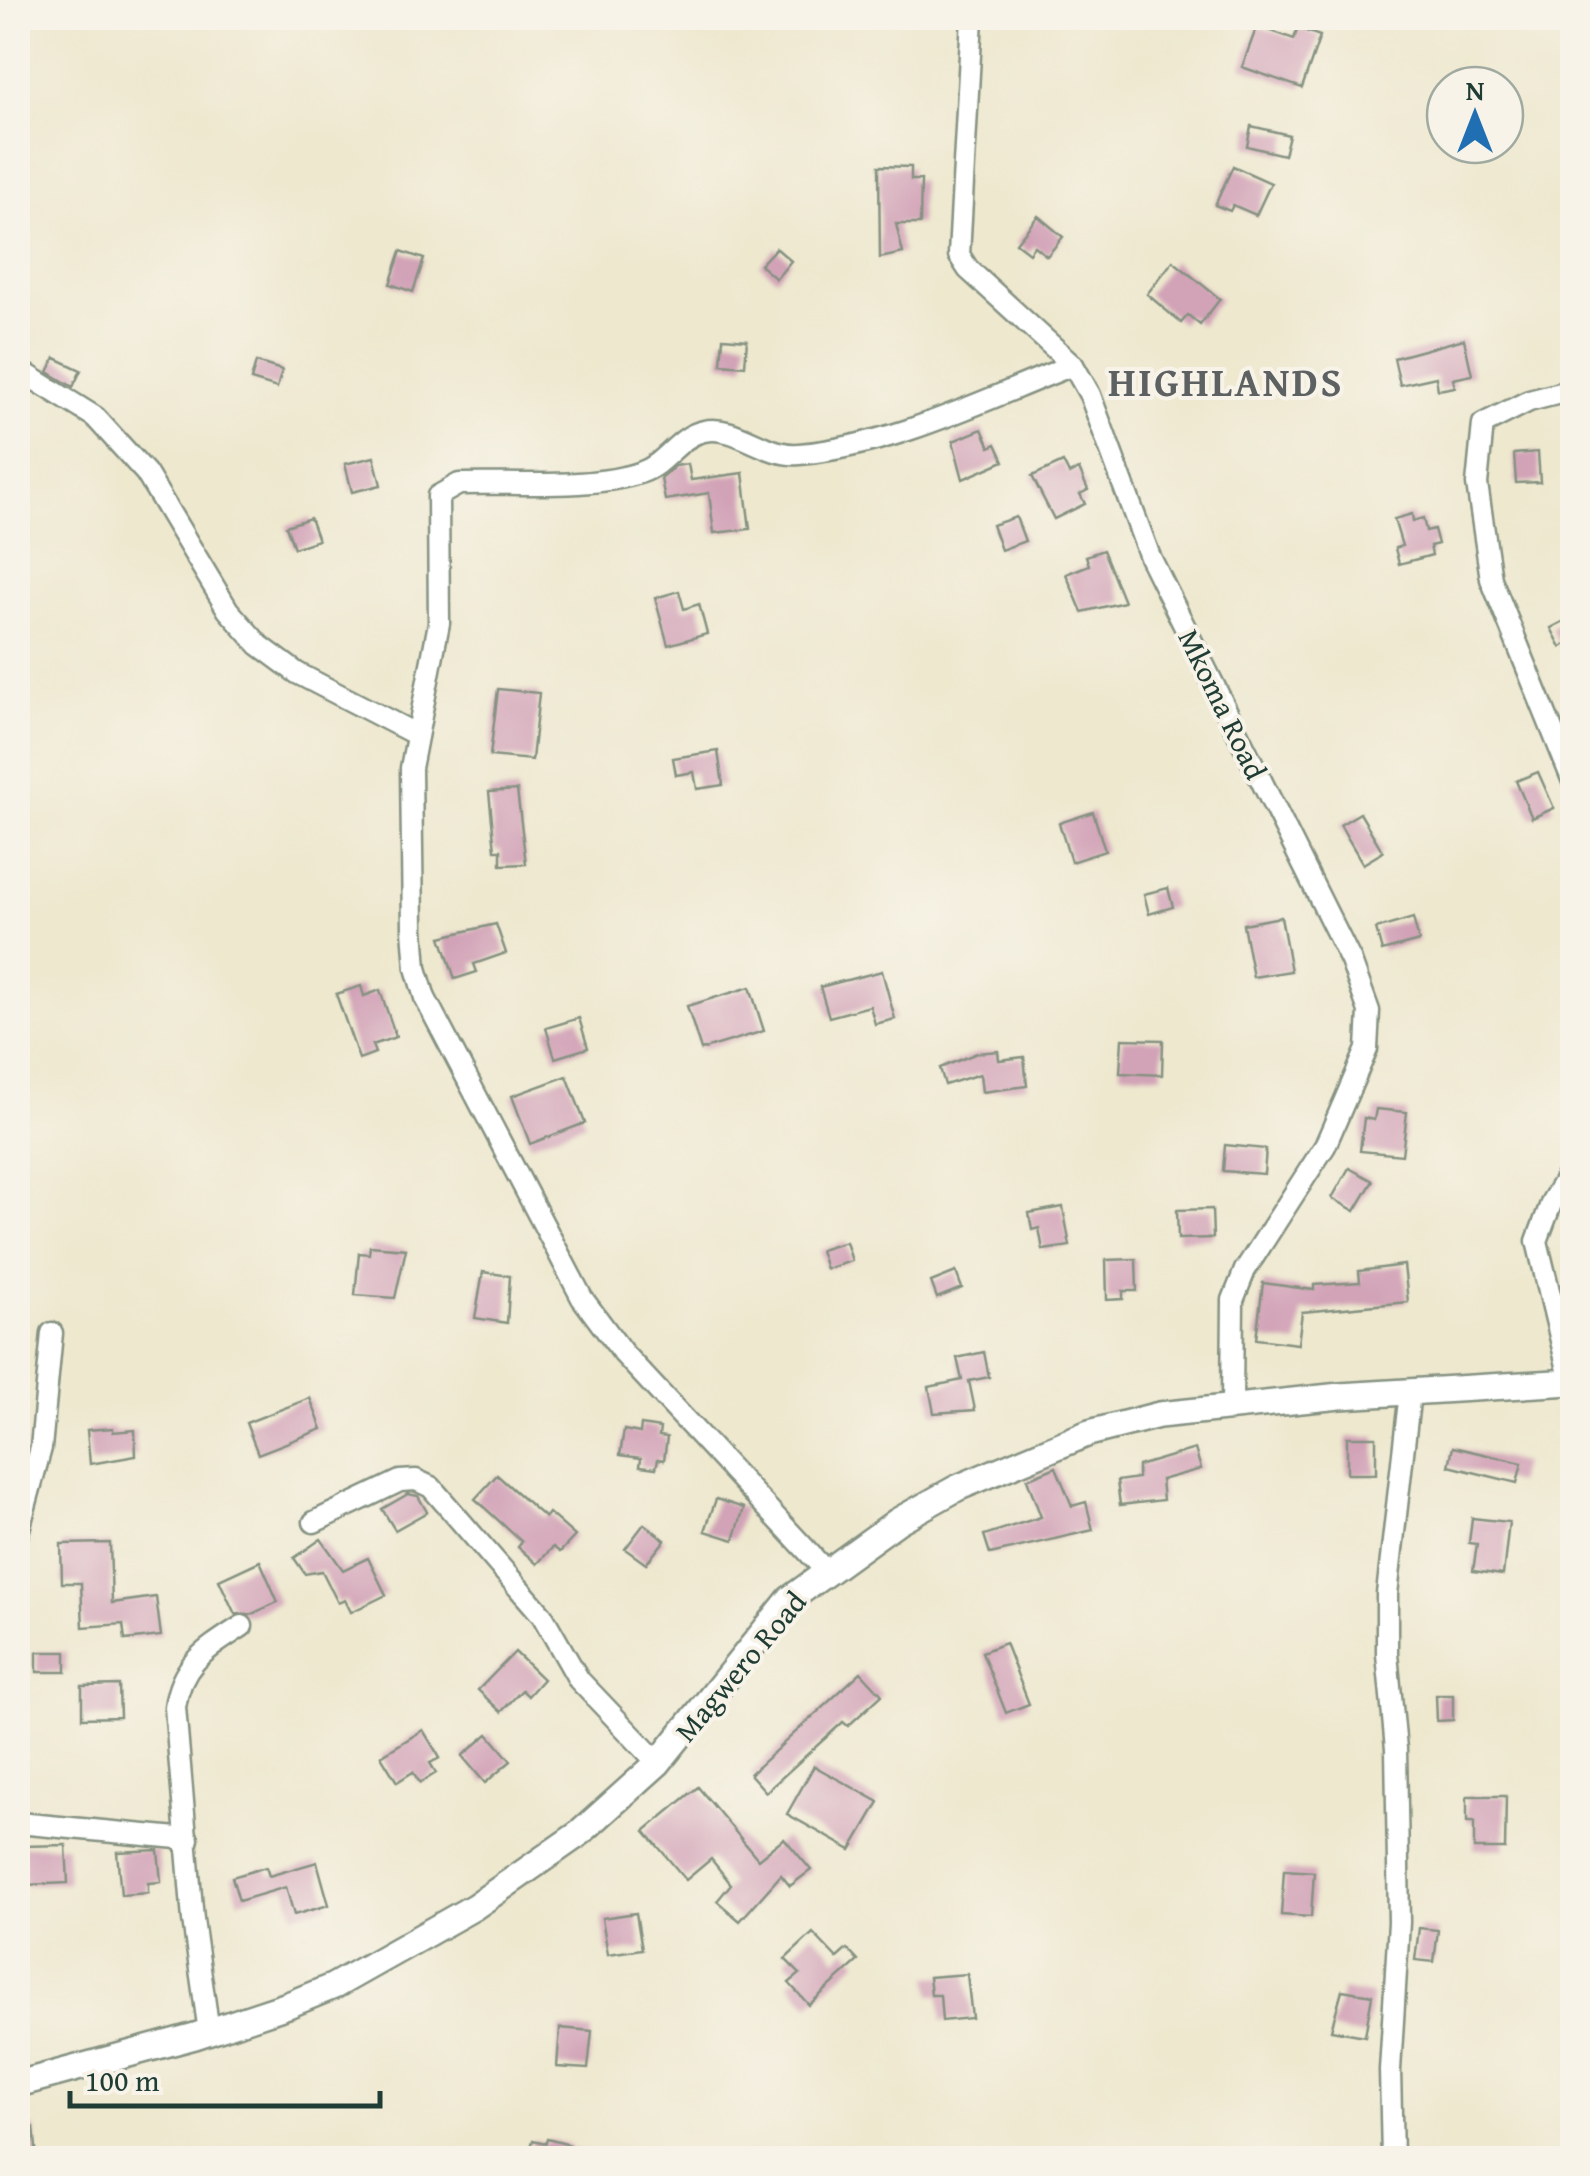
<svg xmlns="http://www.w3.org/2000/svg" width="1590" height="2176" font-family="'Gentium Book Plus',serif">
<rect width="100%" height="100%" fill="#f7f3e8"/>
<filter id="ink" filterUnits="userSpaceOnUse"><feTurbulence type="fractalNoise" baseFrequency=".01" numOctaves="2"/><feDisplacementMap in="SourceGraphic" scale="20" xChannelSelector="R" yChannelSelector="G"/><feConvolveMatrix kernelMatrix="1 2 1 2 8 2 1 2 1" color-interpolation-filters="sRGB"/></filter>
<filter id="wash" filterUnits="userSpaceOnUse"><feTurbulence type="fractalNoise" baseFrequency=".0048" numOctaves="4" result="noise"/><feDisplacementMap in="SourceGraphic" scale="40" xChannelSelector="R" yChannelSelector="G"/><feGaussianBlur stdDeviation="2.25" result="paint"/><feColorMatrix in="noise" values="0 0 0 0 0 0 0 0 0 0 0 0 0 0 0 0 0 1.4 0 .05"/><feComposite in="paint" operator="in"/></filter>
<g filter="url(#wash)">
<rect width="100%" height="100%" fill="#eee8cf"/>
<g id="blocks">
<g fill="#d2a3b7">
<polygon points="1257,26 1294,39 1298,28 1320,36 1302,88 1242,67"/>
<polygon points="1251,126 1289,135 1284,155 1247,146"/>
<polygon points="879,166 911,167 911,180 921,180 920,224 896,224 903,253 880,258"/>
<polygon points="1233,166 1271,183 1256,215 1233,205 1230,211 1215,205"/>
<polygon points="1038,216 1063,237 1047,256 1034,246 1029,253 1016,243"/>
<polygon points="776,248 791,261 776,279 760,265"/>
<polygon points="401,251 424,259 413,292 390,284"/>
<polygon points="1173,261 1220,299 1200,325 1188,315 1181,323 1147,294"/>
<polygon points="723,338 747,340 745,366 721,364"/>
<polygon points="1464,339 1472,375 1453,379 1455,387 1438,390 1436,377 1400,385 1394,358"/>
<polygon points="55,358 81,370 73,387 48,372"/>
<polygon points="256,362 282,370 277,388 251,380"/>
<polygon points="982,429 990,447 996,444 1004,461 963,479 953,441"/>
<polygon points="1538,452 1540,482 1516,483 1514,454"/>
<polygon points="374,457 381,485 352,492 345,464"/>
<polygon points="1063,462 1069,474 1079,469 1088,490 1080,494 1085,504 1054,519 1032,476"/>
<polygon points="688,464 691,480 743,473 750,529 714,533 709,493 665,500 661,478 675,466"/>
<polygon points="1412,514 1413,521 1423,518 1426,531 1434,529 1438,544 1430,546 1432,555 1399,564 1395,548 1402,546 1394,519"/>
<polygon points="1016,517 1025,541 1001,550 992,525"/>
<polygon points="310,518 318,540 294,548 286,526"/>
<polygon points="1103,550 1124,602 1082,612 1066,574 1089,565 1086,556"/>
<polygon points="679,591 684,609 699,604 707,634 668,645 655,598"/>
<polygon points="1572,617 1572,641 1561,647 1551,628"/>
<polygon points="498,689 539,693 532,760 490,756"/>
<polygon points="718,751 723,785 697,789 694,772 676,775 673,758"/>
<polygon points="1538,772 1554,808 1532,818 1516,781"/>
<polygon points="517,790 526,864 501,865 501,850 495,850 489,792"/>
<polygon points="1093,812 1105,851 1071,862 1059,823"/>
<polygon points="1360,813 1383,852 1363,864 1340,825"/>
<polygon points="1168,888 1173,907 1149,914 1144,894"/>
<polygon points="1281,917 1291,971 1253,977 1243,924"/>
<polygon points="1413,918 1419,941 1382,951 1376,929"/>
<polygon points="496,924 506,953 474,964 477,972 455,979 441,937"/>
<polygon points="882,971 895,1019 875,1024 870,1006 829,1017 820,987"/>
<polygon points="361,986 364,996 380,990 396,1037 372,1045 375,1053 359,1059 336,994"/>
<polygon points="750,987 764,1031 701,1050 687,1006"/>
<polygon points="579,1018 588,1048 555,1058 546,1028"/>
<polygon points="1122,1039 1163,1040 1162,1075 1120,1073"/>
<polygon points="998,1051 999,1060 1024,1057 1027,1086 982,1092 980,1074 945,1085 940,1068 977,1053"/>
<polygon points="567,1076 585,1123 530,1144 512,1096"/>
<polygon points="1376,1109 1407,1112 1402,1155 1360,1151 1364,1118 1374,1120"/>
<polygon points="1225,1145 1266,1149 1264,1174 1223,1171"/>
<polygon points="1349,1168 1373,1181 1355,1211 1332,1198"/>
<polygon points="1063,1207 1070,1246 1043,1250 1039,1228 1032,1230 1029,1213"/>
<polygon points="1212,1209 1213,1238 1178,1239 1177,1210"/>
<polygon points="846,1242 852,1261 826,1269 820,1250"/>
<polygon points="370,1246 406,1249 395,1298 355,1295 359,1253 369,1254"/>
<polygon points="1136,1259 1137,1291 1123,1291 1123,1299 1107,1300 1106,1260"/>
<polygon points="1404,1265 1408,1302 1302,1312 1298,1344 1256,1339 1263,1283 1314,1290 1314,1285 1360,1282 1359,1271"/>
<polygon points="483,1272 510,1276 507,1323 475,1318"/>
<polygon points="956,1272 962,1288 937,1298 931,1282"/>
<polygon points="984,1352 989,1377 969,1381 975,1410 934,1413 929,1387 962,1380 957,1358"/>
<polygon points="310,1398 322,1429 258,1454 246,1423"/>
<polygon points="641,1425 660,1428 659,1436 667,1437 664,1460 658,1459 656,1468 640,1466 641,1458 620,1455 624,1430 640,1433"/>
<polygon points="113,1428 113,1432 135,1430 136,1456 90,1464 87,1430"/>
<rect x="1347" y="1437" width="29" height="37"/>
<polygon points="1453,1447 1522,1463 1517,1483 1449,1466"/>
<polygon points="1195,1449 1201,1469 1161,1480 1163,1500 1120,1505 1117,1481 1138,1478 1138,1466"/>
<polygon points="1056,1467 1072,1506 1086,1502 1093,1530 990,1554 984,1535 1041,1517 1027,1479"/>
<polygon points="497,1475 545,1518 549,1513 575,1536 560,1552 553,1547 537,1564 518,1547 522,1542 475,1499"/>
<polygon points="408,1494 418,1496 427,1512 395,1530 382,1509"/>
<polygon points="716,1499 744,1508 734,1540 705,1531"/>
<polygon points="1472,1518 1509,1522 1503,1575 1473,1571 1477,1544 1469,1543"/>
<polygon points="644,1524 665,1540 646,1564 625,1549"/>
<polygon points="321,1539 343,1570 368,1558 386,1595 351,1612 345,1600 338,1603 322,1571 305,1574 294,1558"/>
<polygon points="110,1543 112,1603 156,1597 161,1636 125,1640 123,1624 83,1627 81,1583 62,1583 61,1544"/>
<polygon points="260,1561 278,1602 250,1615 235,1614 219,1580"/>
<polygon points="1005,1643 1029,1704 1006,1713 982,1652"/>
<rect x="37" y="1652" width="29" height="20"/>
<polygon points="515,1652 543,1679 528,1696 522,1690 501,1712 478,1690"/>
<polygon points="861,1672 882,1695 848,1726 843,1722 766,1792 750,1774"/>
<polygon points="119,1685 120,1717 82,1718 82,1686"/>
<polygon points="1436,1695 1453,1695 1453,1720 1437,1721"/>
<polygon points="423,1730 440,1758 430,1763 436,1773 420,1783 413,1772 397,1782 381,1756"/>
<polygon points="488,1734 511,1761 485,1783 462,1756"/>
<polygon points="814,1766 879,1802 851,1850 787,1814"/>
<polygon points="698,1787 758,1859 784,1838 811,1870 790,1886 781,1875 740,1921 717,1901 731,1884 711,1859 686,1880 645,1831"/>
<polygon points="1467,1796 1506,1796 1505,1849 1474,1849 1474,1822 1467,1822"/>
<polygon points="66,1845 68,1883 25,1885 23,1846"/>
<polygon points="158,1850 161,1882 148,1883 148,1893 121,1895 117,1852"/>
<polygon points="317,1862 329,1905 294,1915 286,1887 239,1901 232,1877 266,1867 269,1876"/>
<polygon points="1284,1870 1314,1872 1311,1917 1281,1915"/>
<polygon points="636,1913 642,1949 608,1954 602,1918"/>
<polygon points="1419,1928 1438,1930 1434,1962 1415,1960"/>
<polygon points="813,1933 837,1958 847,1949 858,1961 809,2005 789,1983 800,1974 785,1959"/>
<polygon points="967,1974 972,2018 942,2021 940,1995 931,1995 929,1977"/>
<polygon points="1342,1990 1372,1995 1365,2036 1331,2030"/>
<polygon points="560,2028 592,2031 588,2069 557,2067"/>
<polygon points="34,2127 37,2158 18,2158 18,2128"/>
<polygon points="547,2139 570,2145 569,2149 583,2152 583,2158 528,2158 533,2140 546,2143"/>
</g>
</g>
</g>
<g filter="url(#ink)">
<use href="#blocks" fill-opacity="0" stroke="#869282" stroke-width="2.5"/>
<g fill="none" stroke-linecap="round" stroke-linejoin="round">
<g stroke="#869282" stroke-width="25">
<g id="minor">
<polyline points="972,18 959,255 968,269 1073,365 1090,395 1150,557 1351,961 1369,1011 1367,1049 1325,1146 1245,1270 1233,1300 1232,1405"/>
<polyline points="18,369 95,417 146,473 228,610 259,645 297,673 417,735"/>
<polyline points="1572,390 1529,401 1483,424 1477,484 1491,579 1572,779"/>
<polyline points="1571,1382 1537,1241 1552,1201 1572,1168"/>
<polyline points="314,1522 400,1481 416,1480 431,1487 542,1615 579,1680 658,1763"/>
<polyline points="18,1533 41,1448 52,1333"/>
<path d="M825,1570L623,1353L582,1298L425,998L416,968L413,929L411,768L439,623L438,496L459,484C513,482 591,490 642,472C666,464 678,436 704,431C736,424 765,457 799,454C894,446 985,399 1073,365"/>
<polyline points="18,1823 188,1839"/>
<path d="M209,2032L193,1920L175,1707C181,1663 207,1649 242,1626"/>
<polyline points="1392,2158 1390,2070 1399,1922 1396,1749 1387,1654 1387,1594 1410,1392"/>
</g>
</g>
<g stroke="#869282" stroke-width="30">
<polyline id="tertiary" points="18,2084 195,2036 288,2005 334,1986 474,1907 580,1833 658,1763 790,1599 898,1521 957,1488 1089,1433 1159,1415 1340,1396 1572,1382"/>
</g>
<use href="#minor" stroke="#fff" stroke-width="20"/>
<use href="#tertiary" stroke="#fff" stroke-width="25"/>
</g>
</g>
<g text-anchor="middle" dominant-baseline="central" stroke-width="8" stroke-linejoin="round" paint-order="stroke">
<g font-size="30" fill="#1f3d34" stroke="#f7f3e8">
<text transform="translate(1223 704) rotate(64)">Mkoma Road</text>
<text transform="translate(740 1666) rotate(-50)">Magwero Road</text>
</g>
<g font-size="40" font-weight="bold" letter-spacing="2.5" fill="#5e6162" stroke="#f7f3e8">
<text x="1226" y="381">HIGHLANDS</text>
</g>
</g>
<rect width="1590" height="2176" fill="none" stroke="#f7f3e8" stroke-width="60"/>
<g transform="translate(1475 115)"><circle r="48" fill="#f7f3e8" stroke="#a1aaa0" stroke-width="2.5"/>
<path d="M0-8L18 38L0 25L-18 38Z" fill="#1f6fb2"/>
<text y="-15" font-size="28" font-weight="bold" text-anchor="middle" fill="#1f3d34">N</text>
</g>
<path d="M70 2091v15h310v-15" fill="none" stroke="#1f3d34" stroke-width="5"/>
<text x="85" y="2091" font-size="30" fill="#1f3d34" stroke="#f7f3e8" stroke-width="8" paint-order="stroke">100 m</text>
</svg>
